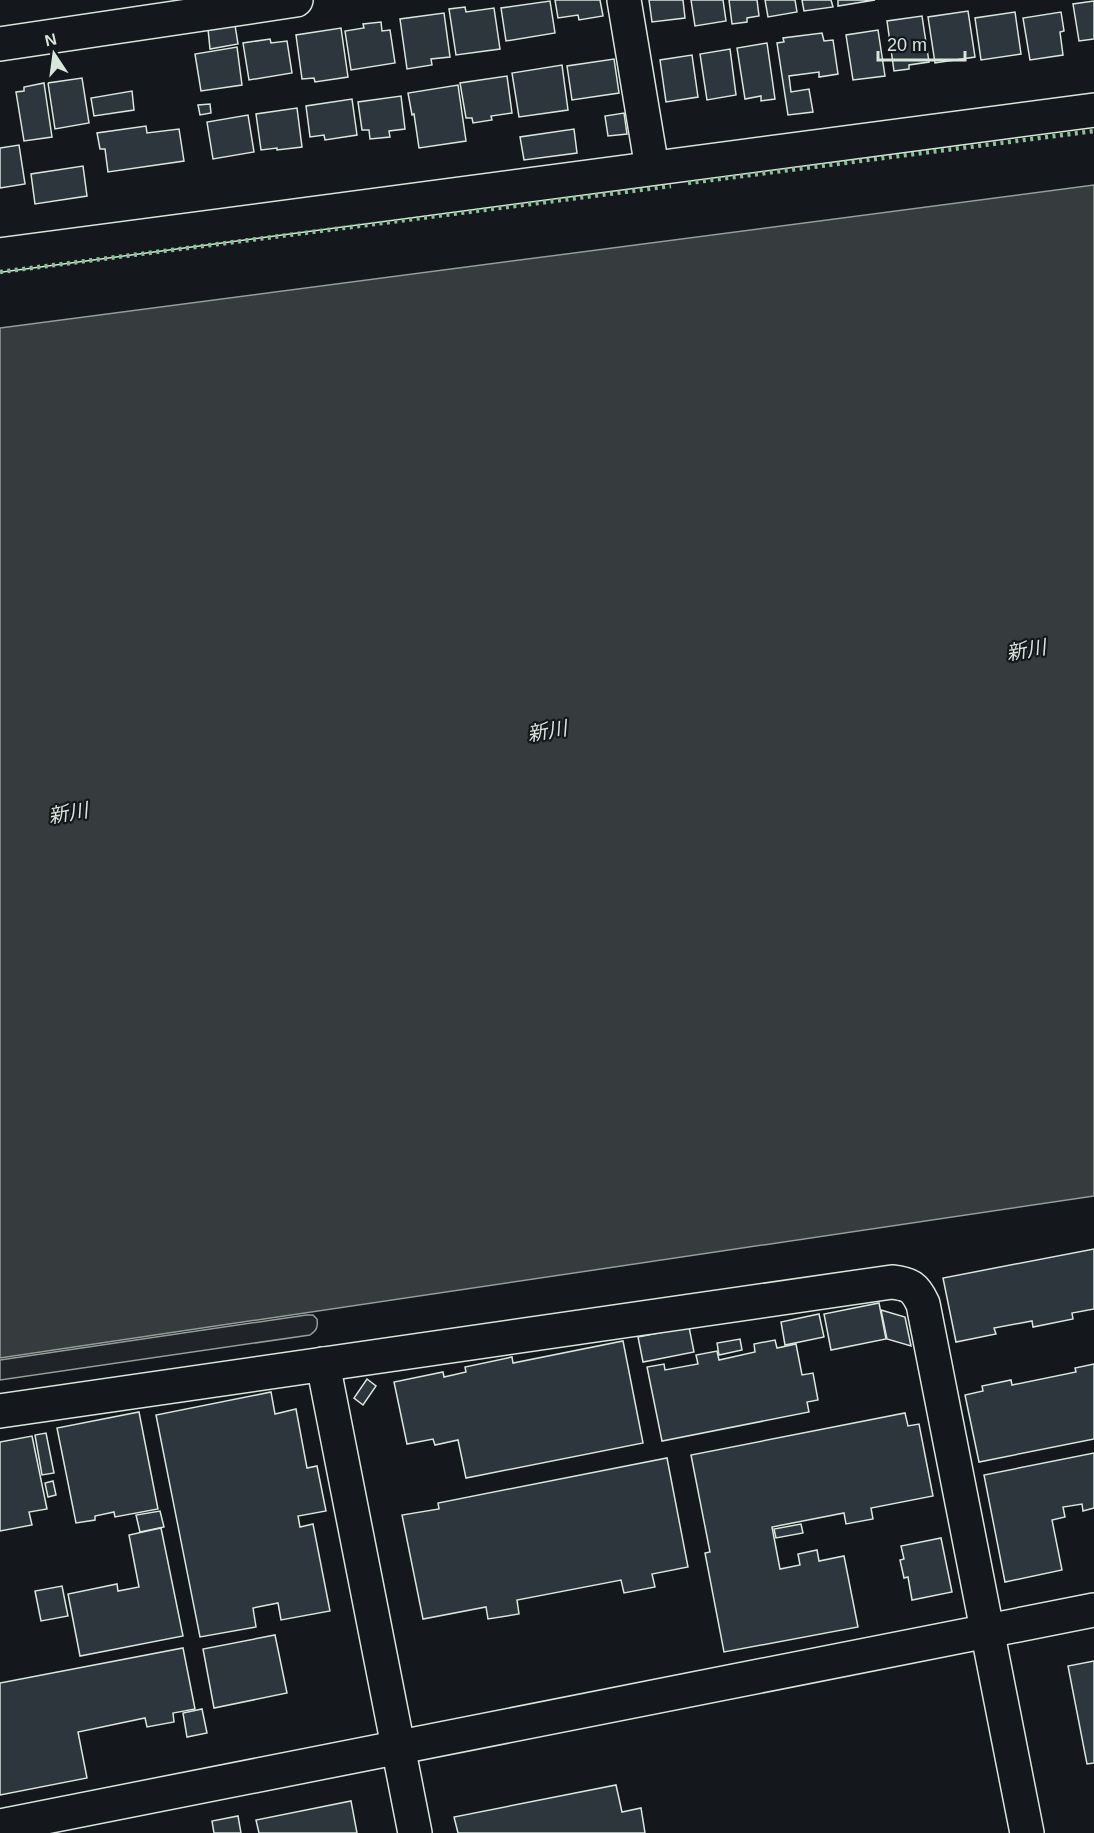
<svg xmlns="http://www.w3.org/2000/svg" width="1094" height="1833" font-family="Arial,'Noto Sans JP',sans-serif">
<rect width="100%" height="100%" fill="#14181c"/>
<path fill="#202428" stroke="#939e99" stroke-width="1.5" d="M306,1315H313L317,1319C318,1327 317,1330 310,1335L0,1380V1360Z"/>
<polygon fill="#363b3e" stroke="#939e99" stroke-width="1.5" points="1094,185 1094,1196 0,1358 0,328"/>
<g fill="#2c363c" stroke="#d8e6dc" stroke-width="1.5">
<polygon points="555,0 600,0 603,16 579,20 578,15 558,18"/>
<polygon points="649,0 683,0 685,18 652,22"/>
<polygon points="691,0 723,0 726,21 695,26"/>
<polygon points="729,0 757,0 759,16 747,18 747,22 732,24"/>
<polygon points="765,0 795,0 797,12 768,17"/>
<polygon points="802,0 831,0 833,7 804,11"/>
<polygon points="838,0 875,0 838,6"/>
<polygon points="550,1 555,33 506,41 501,8"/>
<polygon points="1094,1 1094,39 1079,41 1073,4"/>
<polygon points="465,7 466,12 494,8 500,49 456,55 449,9"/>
<polygon points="968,11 975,57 935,63 928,17"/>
<polygon points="1015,12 1021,54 981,60 975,18"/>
<polygon points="1061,12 1064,31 1060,32 1063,55 1030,60 1023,18"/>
<polygon points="444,13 450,57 431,59 432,65 407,69 400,19"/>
<polygon points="922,16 929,62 909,65 909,69 894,71 887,21"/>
<polygon points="381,22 382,31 390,30 395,63 351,70 345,31 364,28 363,24"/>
<polygon points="235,25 238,44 210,49 208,29"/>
<polygon points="341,28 348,77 315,82 314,78 302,79 296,35"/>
<polygon points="878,30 885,76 853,80 846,35"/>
<polygon points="822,33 824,41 833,40 838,74 819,77 819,72 789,76 791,92 809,89 813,112 788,115 777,43 784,42 783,38"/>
<polygon points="270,39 271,43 287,41 292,73 249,80 243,43"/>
<polygon points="767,43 775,99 761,101 761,96 745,99 737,48"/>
<polygon points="237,47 242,85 201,91 195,54"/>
<polygon points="730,49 736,95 707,100 700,54"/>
<polygon points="692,55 698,97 666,102 660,60"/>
<polygon points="614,59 619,93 572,100 567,66"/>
<polygon points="562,65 568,110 519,117 512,73"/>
<polygon points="507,76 512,113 491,116 492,120 473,123 472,118 466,118 460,83"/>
<polygon points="82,78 89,123 55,129 48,83"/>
<polygon points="44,83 52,137 24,141 16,92 24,91 24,87"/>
<polygon points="458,85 466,141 419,148 414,114 412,115 408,93"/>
<polygon points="132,91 134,110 94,116 91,98"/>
<polygon points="401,96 405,129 389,131 390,137 370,139 369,130 362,130 358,102"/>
<polygon points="352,99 357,135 325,140 324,135 310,137 306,106"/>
<polygon points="210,104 211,113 200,115 198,105"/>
<polygon points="297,108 302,147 277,150 277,148 261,150 256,114"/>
<polygon points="624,113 627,134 608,136 605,116"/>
<polygon points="248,115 254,152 213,159 207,122"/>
<polygon points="146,126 147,133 179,129 184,161 108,172 105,149 100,149 97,133"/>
<polygon points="574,129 577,153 524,160 520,137"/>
<polygon points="19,145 25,184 0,188 0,148"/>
<polygon points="83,166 87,196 35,204 31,174"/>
<polygon points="1094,1249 1094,1309 1072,1313 1073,1319 1033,1327 1032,1321 994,1328 996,1334 956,1342 943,1278"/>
<polygon points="879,1303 886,1339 831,1350 824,1314"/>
<polygon points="881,1310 905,1317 911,1346 887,1339"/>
<polygon points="819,1314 824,1337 785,1345 781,1322"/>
<polygon points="689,1327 694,1352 643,1362 638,1337"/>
<polygon points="740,1339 742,1350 719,1355 717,1343"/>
<polygon points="775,1340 777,1348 796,1344 802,1375 813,1373 818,1400 807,1402 809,1412 662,1441 647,1367 664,1364 665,1370 698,1364 696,1355 717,1351 719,1360 755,1352 754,1344"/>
<polygon points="623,1341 643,1443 466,1478 458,1440 435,1445 433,1439 407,1444 394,1382 443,1372 444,1377 466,1372 465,1367 512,1357 513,1363"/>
<polygon points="1094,1364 1094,1439 979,1462 965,1395 983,1391 982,1386 1011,1380 1012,1385 1076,1372 1075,1368"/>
<polygon points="367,1379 376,1386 363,1405 354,1398"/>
<polygon points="271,1392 275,1414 296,1409 307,1468 317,1466 326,1511 298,1516 300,1527 313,1524 330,1611 281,1620 278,1603 253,1608 256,1627 200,1637 156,1415"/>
<polygon points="139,1412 158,1509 115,1517 114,1512 95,1516 95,1520 76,1523 57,1428"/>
<polygon points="905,1413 908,1426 919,1424 933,1496 871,1508 873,1519 846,1524 844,1513 772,1527 780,1569 800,1565 798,1554 817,1550 819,1561 844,1556 858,1627 724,1652 705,1553 710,1552 691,1455"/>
<polygon points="46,1433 54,1473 42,1475 35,1435"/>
<polygon points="32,1436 47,1509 29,1512 32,1525 0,1531 0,1442"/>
<polygon points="1094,1453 1094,1508 1083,1511 1082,1504 1063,1507 1065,1517 1052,1520 1062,1570 1005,1582 984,1475"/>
<polygon points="667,1458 688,1567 652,1574 655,1587 624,1593 621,1580 517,1600 519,1614 488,1619 486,1607 423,1619 402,1515 439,1509 438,1503"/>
<polygon points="53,1481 56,1495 48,1497 45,1483"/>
<polygon points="160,1511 164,1527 140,1532 136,1515"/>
<polygon points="801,1524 803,1533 776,1538 774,1529"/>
<polygon points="161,1528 183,1636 80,1656 68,1594 117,1584 118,1591 139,1587 129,1535"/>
<polygon points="941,1538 952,1592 912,1600 908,1577 904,1578 900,1560 904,1559 901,1546"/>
<polygon points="62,1586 68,1616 41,1621 35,1591"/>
<polygon points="275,1635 287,1693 214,1708 203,1649"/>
<polygon points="183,1648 195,1709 173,1713 174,1722 147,1727 145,1718 78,1732 87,1778 0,1795 0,1683"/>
<polygon points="1094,1661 1094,1763 1087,1764 1068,1666"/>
<polygon points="202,1709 207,1733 187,1737 183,1713"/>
<polygon points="616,1785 622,1812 641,1808 645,1833 458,1833 454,1817"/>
<polygon points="351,1801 357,1833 259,1833 256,1820"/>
<polygon points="238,1816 241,1833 214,1833 212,1821"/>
</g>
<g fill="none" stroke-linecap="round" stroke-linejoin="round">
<g stroke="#d8e6dc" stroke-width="36">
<g id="minor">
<polyline points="624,0 652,168"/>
<polyline points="0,44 296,0"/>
<polyline points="0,255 1094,110"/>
<polyline points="323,1364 415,1833"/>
<path d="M0,1411L892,1282C910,1284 915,1287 923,1304L1027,1833"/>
<polyline points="0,1826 1094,1610"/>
</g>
</g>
<use href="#minor" stroke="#14181c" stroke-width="33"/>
<g stroke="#8ac095" stroke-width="4.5" stroke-dasharray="3 4.5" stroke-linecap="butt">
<polyline points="688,183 1094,131"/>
<polyline points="0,272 671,186"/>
</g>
</g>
<g text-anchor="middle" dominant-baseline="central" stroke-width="4.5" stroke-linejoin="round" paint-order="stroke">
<g font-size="20" font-style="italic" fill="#d8e6dc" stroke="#14181c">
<text transform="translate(1026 650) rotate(-10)">新川</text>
<text transform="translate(547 731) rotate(-10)">新川</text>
<text transform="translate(68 813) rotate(-10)">新川</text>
</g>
</g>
<g transform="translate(54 54) rotate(347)" stroke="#14181c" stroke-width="4.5" paint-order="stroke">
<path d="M0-4.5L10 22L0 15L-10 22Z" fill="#d8e6dc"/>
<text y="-9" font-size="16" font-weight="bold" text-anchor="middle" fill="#d8e6dc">N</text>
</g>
<path d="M878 51v9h87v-9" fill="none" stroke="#d8e6dc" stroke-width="3"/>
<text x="887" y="51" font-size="18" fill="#d8e6dc" stroke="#14181c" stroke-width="4.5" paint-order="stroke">20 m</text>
</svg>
